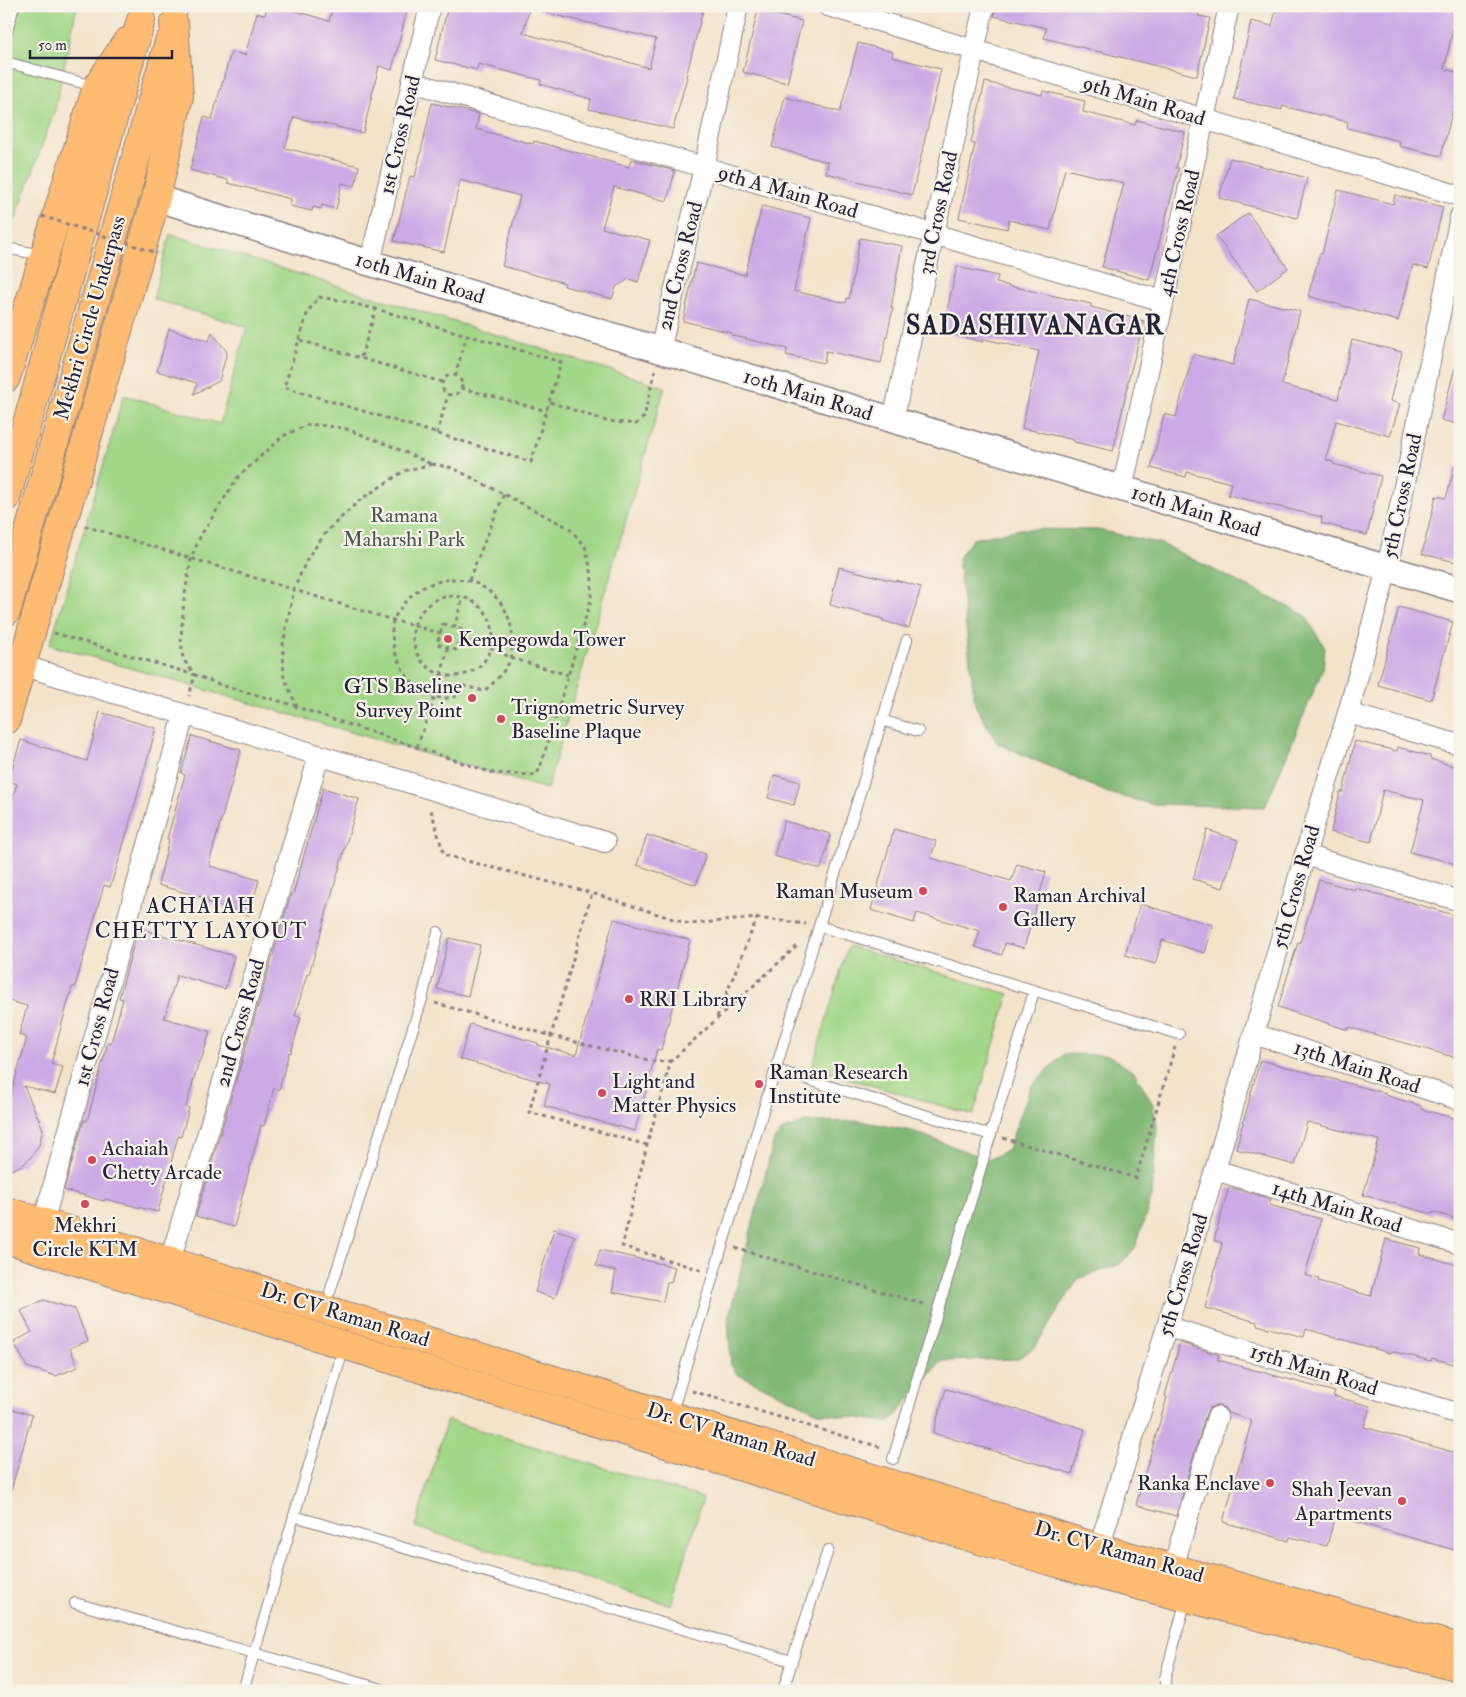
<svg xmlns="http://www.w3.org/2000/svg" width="1466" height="1697" font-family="'IM FELL Double Pica',serif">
<rect width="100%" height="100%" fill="#f7f3e8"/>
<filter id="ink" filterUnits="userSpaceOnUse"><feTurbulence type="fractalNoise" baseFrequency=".02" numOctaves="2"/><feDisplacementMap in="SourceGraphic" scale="10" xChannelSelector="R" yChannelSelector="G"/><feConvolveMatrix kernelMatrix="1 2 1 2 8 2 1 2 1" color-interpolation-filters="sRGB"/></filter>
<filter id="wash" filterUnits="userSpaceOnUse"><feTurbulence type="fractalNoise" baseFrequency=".0096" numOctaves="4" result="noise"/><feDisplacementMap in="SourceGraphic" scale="20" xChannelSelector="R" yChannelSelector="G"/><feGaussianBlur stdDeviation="1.12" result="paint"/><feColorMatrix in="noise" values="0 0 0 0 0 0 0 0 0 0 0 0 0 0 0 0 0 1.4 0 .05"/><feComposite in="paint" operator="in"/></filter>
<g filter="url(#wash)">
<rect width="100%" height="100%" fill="#f4e3cb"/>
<g fill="#a2d787" stroke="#627c61">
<polygon points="6,6 77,6 55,109 6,246"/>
<polygon points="170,234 665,387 547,789 50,645 124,395 220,424 247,327 153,299"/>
<polygon points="848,946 1009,994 973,1115 812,1068"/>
<polygon points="447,1420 703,1498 671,1605 415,1527"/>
</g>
<g fill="#81b874" stroke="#526d58">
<polygon points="1021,529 1098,530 1162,544 1305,615 1325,648 1323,669 1265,807 1151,804 1108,793 997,743 975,705 958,558 973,539"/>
<polygon points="1064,1054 1108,1055 1135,1073 1153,1105 1157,1127 1152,1196 1135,1248 1120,1264 1078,1279 1035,1347 1018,1359 942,1361 890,1422 820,1413 737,1374 731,1365 728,1320 774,1140 783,1130 806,1122 860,1121 912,1131 989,1160 1008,1149 1031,1086"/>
</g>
<g id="blocks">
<g fill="#cdaae5">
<polygon points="267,6 279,6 329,21 333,6 408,6 392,70 379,66 363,133 294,117 285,148 359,166 355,186 342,183 336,209 322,205 321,209 313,207 312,211 290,206 291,199 228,183 228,180 190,170 204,117 212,119 231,52 245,55 257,13 265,15"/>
<polygon points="448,6 530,6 523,33 649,68 656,39 542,12 542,6 704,6 686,77 687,77 673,129 589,109 591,99 540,84 541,80 478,64 477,70 435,60"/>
<polygon points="996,6 1201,6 1198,16 1210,18 1197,76 1044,38 1046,28 994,16"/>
<polygon points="1277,6 1432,6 1457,12 1444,69 1460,73 1460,82 1441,156 1399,146 1400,141 1347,128 1348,122 1282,106 1282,110 1234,99 1251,21 1272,26"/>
<polygon points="758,10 802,21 787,83 743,72"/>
<polygon points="858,43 893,52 892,57 941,69 912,195 826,173 828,162 772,147 785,97 840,112"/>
<polygon points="985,82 1042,95 1043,91 1085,101 1083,112 1135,125 1137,120 1185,132 1176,168 1179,168 1149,280 1102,267 1124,183 1065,169 1050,230 1009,220 1007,229 959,218 975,144 971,143"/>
<polygon points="432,103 479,114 476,129 533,144 534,141 629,167 631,159 675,171 667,201 614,187 602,228 650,240 638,282 629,279 616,287 612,299 564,286 565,283 502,266 520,196 460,180 444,252 394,241 410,176 415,177"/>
<polygon points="1230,158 1307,178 1297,218 1219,198"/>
<polygon points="1338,190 1393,204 1395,195 1443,207 1428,269 1413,265 1398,321 1308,296 1320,253 1322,254"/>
<polygon points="762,206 811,218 794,291 846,303 847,298 849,299 860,238 902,246 891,308 893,308 881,363 826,351 824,363 786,355 787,349 731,335 732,333 683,321 696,263 745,275"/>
<polygon points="1248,213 1288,268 1257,291 1216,236"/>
<polygon points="957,267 998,276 996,283 1091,304 1091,307 1144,321 1127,385 1128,385 1113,451 1074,442 1074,440 1022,428 1039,351 984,339 983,342 942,332"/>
<polygon points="1249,299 1300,311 1282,385 1338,399 1352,340 1402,352 1390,401 1400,404 1390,436 1336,421 1326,460 1333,462 1333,464 1381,476 1367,535 1321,523 1322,517 1228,495 1231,483 1187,472 1186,477 1151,468 1164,414 1176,417 1193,354 1233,365"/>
<polygon points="169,329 209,341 212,332 227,352 219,381 194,394 197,383 157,371"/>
<polygon points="1455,368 1460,368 1460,425 1441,420"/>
<polygon points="1455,466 1460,467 1460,563 1422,554 1436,496 1446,498"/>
<polygon points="839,567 894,581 895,580 921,587 909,628 883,621 883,619 830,605"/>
<polygon points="1399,607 1453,622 1431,700 1378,685"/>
<polygon points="100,712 156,728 121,854 110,887 104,885 75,987 72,987 51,1064 63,1067 55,1094 24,1086 43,1129 39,1145 32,1156 23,1165 6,1172 6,1111 27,1038 19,1035 27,1006 6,1000 6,818 17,784 8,781 21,740 87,761"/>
<polygon points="192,736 241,750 209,863 210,866 259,880 249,915 207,902 208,899 158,885 169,840 167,839 185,775 181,773"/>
<polygon points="1355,741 1397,751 1398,747 1430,756 1430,759 1460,768 1460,865 1410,852 1424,800 1383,790 1371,842 1331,832 1340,792 1343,792"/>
<polygon points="774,775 800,782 794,805 768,798"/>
<polygon points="323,788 359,799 309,974 307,974 295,1016 301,1017 291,1053 289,1052 279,1090 274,1088 264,1126 261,1125 234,1227 196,1216 291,894 293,894"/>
<polygon points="784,821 831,834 821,869 774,856"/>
<polygon points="894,829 936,841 931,858 983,873 1011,881 1017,864 1046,872 1024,948 1005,943 1002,955 975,947 980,931 917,913 914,923 871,910"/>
<polygon points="1207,830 1238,840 1223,888 1193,879"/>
<polygon points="647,835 706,854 696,885 637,865"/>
<polygon points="1319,880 1355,890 1355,888 1399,900 1399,899 1460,917 1460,1059 1349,1027 1348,1030 1278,1007 1298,942 1300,943"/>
<polygon points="1140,904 1213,925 1205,953 1162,940 1155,964 1125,955"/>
<polygon points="614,919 690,940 661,1050 657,1049 635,1131 544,1106 550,1084 460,1059 470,1024 538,1043 538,1045 576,1055"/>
<polygon points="138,928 234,956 225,989 177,975 164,1018 210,1031 201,1061 199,1061 186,1107 189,1108 181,1137 178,1136 158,1212 105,1199 104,1201 64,1190 84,1120 87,1121 108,1042 111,1043 123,999 119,998"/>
<polygon points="449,938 480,945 468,996 437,989"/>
<polygon points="1260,1060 1385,1093 1385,1095 1421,1106 1421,1109 1460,1120 1460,1220 1433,1212 1432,1214 1363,1195 1379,1140 1307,1122 1295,1165 1236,1149"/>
<polygon points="1229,1187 1271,1199 1269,1205 1321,1219 1305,1275 1319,1279 1318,1281 1371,1296 1386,1239 1420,1248 1419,1254 1460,1266 1460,1366 1432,1358 1431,1361 1391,1351 1390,1353 1306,1329 1304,1337 1257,1325 1257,1322 1205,1308 1222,1243 1214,1240"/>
<polygon points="554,1229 575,1236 555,1298 535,1292"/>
<polygon points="600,1250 675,1267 671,1283 667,1282 663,1302 612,1292 616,1271 596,1266"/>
<polygon points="43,1300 75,1309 88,1341 70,1348 78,1367 56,1376 27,1367 14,1342 32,1332 21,1311"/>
<polygon points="1180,1343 1219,1355 1218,1360 1335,1392 1333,1396 1370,1406 1364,1427 1460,1454 1460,1543 1458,1551 1335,1516 1327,1546 1290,1537 1289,1541 1223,1522 1252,1420 1228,1413 1225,1408 1220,1406 1214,1406 1209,1408 1206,1414 1176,1516 1136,1505 1167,1397 1165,1396"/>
<polygon points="946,1389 1085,1429 1072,1474 933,1433"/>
<polygon points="9,1408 32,1415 11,1491 6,1490 6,1419"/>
</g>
</g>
</g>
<g filter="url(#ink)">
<use href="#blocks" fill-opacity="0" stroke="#8b8283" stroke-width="1"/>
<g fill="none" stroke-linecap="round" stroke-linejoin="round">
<g stroke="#8b8283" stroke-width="12">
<g id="service">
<polyline points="175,19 186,6"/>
<polyline points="6,35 14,6"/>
<polyline points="6,62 97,87"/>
<polyline points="6,248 42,255"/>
<polyline points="881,720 918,731"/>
<polyline points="819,926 907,640"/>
<polyline points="776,1070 991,1135"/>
<polyline points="330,1292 422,999 438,932"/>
<polyline points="671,1415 819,926 1179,1034"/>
<polyline points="893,1459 1034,991"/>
<polyline points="294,1516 344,1347"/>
<polyline points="75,1603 389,1691"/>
<polyline points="792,1661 828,1550"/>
<polyline points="243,1691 294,1516 792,1661 783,1691"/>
<polyline points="1165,1691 1165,1678 1186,1599"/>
</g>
</g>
<g stroke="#8b8283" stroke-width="22">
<g id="minor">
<polyline points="828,6 1460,196"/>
<polyline points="412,82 1163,301"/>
<polyline points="370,263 430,6"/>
<polyline points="660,350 704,168 738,6"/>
<polyline points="893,420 984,6"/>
<polyline points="1122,489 1229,6"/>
<polyline points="21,665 605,842"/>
<polyline points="1348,713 1460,745"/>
<polyline points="1305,855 1460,901"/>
<polyline points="1254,1034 1460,1100"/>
<polyline points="1215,1170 1460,1244"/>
<polyline points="43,1223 184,715"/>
<polyline points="170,1261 319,756"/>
<polyline points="1168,1327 1460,1414"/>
<polyline points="1099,1548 1215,1170 1305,855 1348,713 1387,569 1460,217"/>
<polyline points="1173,1568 1217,1417"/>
</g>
</g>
<g stroke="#8b8283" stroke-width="28">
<polyline id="tertiary" points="156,198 370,263 1460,590"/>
</g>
<g stroke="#8b8283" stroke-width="30">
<g id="trunk">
<polyline points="6,378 97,87 127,42"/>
<polyline points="6,498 141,20"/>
<polyline points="6,612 169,42"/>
<polyline points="6,720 156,198 179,96 174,24"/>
<polyline points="6,1211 1099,1548 1460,1648"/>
<polyline points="6,1239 344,1345 1019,1552 1110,1578 1460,1668"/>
</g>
</g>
<g stroke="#8b8283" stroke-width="3" stroke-dasharray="4 4" stroke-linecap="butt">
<polyline points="299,340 308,311 319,297 343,301 376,309"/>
<polyline points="361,357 376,309 561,362 531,462 284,387 299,340 442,382"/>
<circle cx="452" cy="385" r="10"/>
<polyline points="455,376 467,335"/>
<polyline points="461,388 547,411"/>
<polyline points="550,402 606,421 636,424 644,417 655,370"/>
<polyline points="437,434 448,394"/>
<polygon points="432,464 453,468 569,528 585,546 592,575 591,600 540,768 536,775 493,773 297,707 284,677 283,644 294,589 308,557 328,530 360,500 404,471"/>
<polyline points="85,526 393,620 440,633"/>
<path d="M451,579C457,579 464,579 470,581C499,591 515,617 512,647C512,651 512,655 511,658C506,671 494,683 484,691L464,686L460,695C419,711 386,658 393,621C394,617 398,612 400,609C414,589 429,582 451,579Z"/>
<polyline points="469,580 504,494"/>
<circle cx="453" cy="636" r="40"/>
<polygon points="443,624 462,630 456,650 437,644"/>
<polyline points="454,628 463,597"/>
<polyline points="54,633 195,675 189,696"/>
<polyline points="459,639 492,648 511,658 568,675"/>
<polyline points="441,675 448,647"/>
<polyline points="297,706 224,686 195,675 183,659 181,638 184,600 191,558 201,535 238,477 283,436 309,424 344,428 389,445 431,464"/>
<polyline points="417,747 435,696"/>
<polyline points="431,810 444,855 592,893"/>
<polyline points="435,1003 552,1036 656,1062 671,1061"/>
<polyline points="717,1017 757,918"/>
<polyline points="1003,1138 1136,1178 1175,1047"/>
<polyline points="647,1145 529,1112 592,893 689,924 757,918 806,924"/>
<polyline points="735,1248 926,1305"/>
<polyline points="701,1270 622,1246 647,1145 671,1061 798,945"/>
<polyline points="692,1391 883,1448"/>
</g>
<use href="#service" stroke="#fff" stroke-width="10"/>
<use href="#minor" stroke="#fff" stroke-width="20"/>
<use href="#tertiary" stroke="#fff" stroke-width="25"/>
<use href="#trunk" stroke="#ffbb71" stroke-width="28"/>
<polyline stroke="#8b8283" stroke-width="3" stroke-dasharray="4 4" stroke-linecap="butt" points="42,216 157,253"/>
</g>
</g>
<g fill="#d1495b" stroke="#f7f3e8" stroke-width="2">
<circle cx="448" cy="639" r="5"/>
<circle cx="472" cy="698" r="5"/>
<circle cx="501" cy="719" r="5"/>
<circle cx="923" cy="891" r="5"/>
<circle cx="1003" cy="907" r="5"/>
<circle cx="629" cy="999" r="5"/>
<circle cx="759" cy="1084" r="5"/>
<circle cx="602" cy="1093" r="5"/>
<circle cx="92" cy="1160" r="5"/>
<circle cx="85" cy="1204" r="5"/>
<circle cx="1270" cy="1483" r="5"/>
<circle cx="1402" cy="1501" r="5"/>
</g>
<g text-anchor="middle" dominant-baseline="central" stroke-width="4.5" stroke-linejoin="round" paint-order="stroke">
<g font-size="21" fill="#22223b" stroke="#f7f3e8">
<text transform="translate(1144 101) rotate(17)">9th Main Road</text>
<text transform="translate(400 135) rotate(-77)">1st Cross Road</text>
<text transform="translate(788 192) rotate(16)">9th A Main Road</text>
<text transform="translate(938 213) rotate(-78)">3rd Cross Road</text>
<text transform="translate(1179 233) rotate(-77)">4th Cross Road</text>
<text transform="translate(680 266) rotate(-76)">2nd Cross Road</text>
<text transform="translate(420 278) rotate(17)">10th Main Road</text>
<text transform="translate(90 318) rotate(-74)">Mekhri Circle Underpass</text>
<text transform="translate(808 395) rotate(17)">10th Main Road</text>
<text transform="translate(1402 496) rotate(-78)">5th Cross Road</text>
<text transform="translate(1196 511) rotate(17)">10th Main Road</text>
<text transform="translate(1296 887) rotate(-74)">5th Cross Road</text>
<text transform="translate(240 1023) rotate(-74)">2nd Cross Road</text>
<text transform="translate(97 1027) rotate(-75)">1st Cross Road</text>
<text transform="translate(1357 1067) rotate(18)">13th Main Road</text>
<text transform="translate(1337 1207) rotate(17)">14th Main Road</text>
<text transform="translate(1183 1275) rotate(-73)">5th Cross Road</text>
<text transform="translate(345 1315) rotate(17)">Dr. CV Raman Road</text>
<text transform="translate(1314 1370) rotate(17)">15th Main Road</text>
<text transform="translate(731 1435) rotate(17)">Dr. CV Raman Road</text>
<text transform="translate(1119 1552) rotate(16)">Dr. CV Raman Road</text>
</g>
<g font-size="21" fill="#485852" stroke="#f7f3e8">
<text x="404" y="515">Ramana<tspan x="404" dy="24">Maharshi Park</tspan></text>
</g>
<g font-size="21" fill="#22223b" stroke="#f7f3e8" text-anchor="start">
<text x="458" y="639">Kempegowda Tower</text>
<text x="462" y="686" text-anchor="end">GTS Baseline<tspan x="462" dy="24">Survey Point</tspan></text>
<text x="511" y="707">Trignometric Survey<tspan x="511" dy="24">Baseline Plaque</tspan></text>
<text x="913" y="891" text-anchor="end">Raman Museum</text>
<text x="1013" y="895">Raman Archival<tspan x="1013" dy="24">Gallery</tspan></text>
<text x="639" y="999">RRI Library</text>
<text x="769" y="1072">Raman Research<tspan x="769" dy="24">Institute</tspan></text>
<text x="612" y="1081">Light and<tspan x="612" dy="24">Matter Physics</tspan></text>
<text x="102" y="1148">Achaiah<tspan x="102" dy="24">Chetty Arcade</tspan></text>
<text x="85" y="1225" text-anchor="middle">Mekhri<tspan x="85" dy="24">Circle KTM</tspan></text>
<text x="1260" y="1483" text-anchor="end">Ranka Enclave</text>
<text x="1392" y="1489" text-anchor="end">Shah Jeevan<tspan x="1392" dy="24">Apartments</tspan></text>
</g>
<g font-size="22" letter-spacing="1" fill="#22223b" stroke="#f7f3e8">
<text x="201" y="906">ACHAIAH<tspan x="201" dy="25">CHETTY LAYOUT</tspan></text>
</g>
<g font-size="26" font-weight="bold" letter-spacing="1" fill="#22223b" stroke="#f7f3e8">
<text x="1035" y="326">SADASHIVANAGAR</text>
</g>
</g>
<rect width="1466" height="1697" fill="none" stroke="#f7f3e8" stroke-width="25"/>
<path d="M30 50v8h142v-8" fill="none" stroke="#22223b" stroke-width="2.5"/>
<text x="38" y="50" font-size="15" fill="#22223b" stroke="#f7f3e8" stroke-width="4" paint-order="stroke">50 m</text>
</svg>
